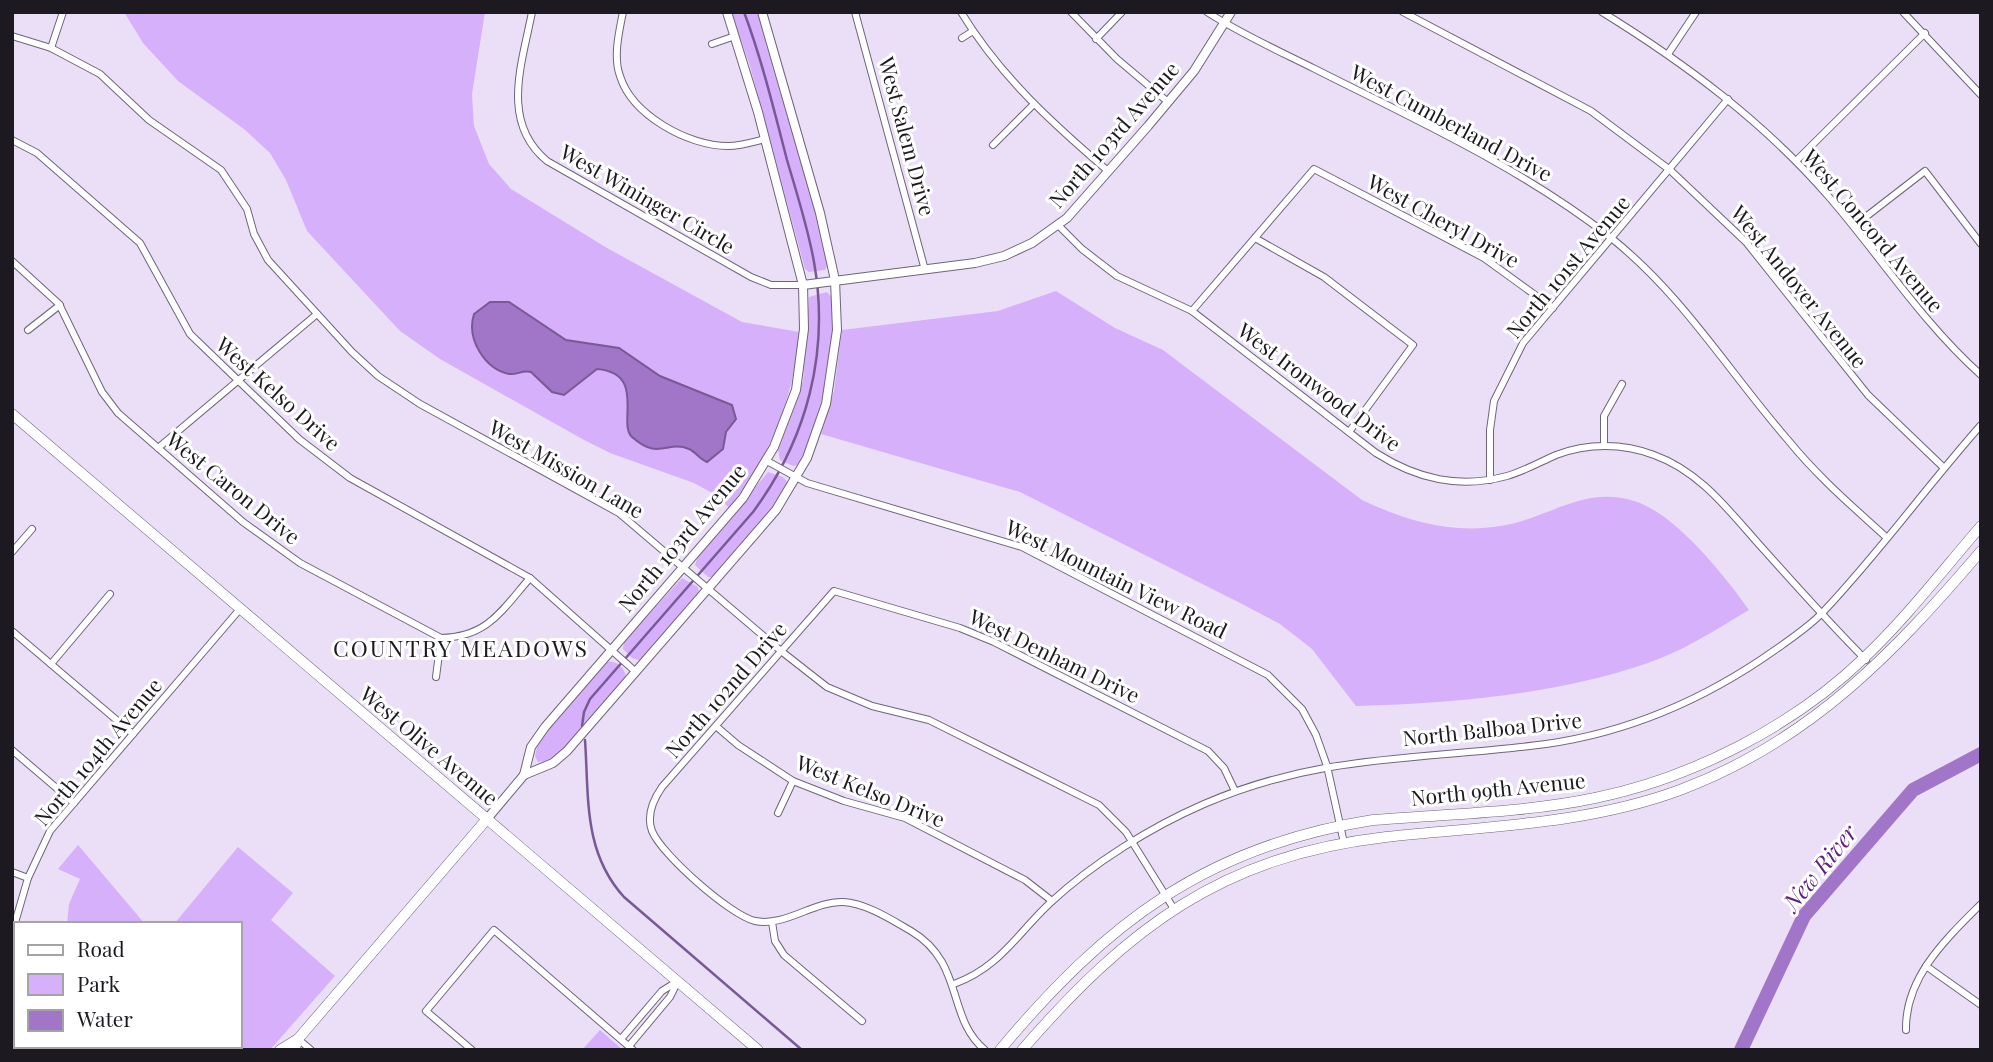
<svg xmlns="http://www.w3.org/2000/svg" width="1993" height="1062" font-family="'Playfair Display',serif">
<rect width="100%" height="100%" fill="#eadff6"/>
<g fill="#d7b0fb">
<path d="M124,12H485L472,94L474,126L489,164L511,189L607,248L742,322L799,332C794,399 771,455 729,508L716,495L694,483L610,453L584,440L440,359L400,331L307,231L286,180L270,153L244,129L178,81L143,43Z"/>
<polygon points="731,12 759,12 824,241 829,263 825,270 809,272 805,269 750,66"/>
<path d="M1056,291L1115,328L1163,350L1362,500C1409,522 1454,535 1506,525C1551,516 1586,486 1634,501C1675,513 1725,576 1749,610C1715,630 1682,652 1645,664C1553,695 1453,703 1356,706L1312,649L1280,624L1242,604L1020,492L821,434L834,391L842,330L998,311Z"/>
<path d="M827,292C850,309 814,441 799,465L793,466L780,460L778,450L803,381L809,297Z"/>
<polygon points="768,472 783,477 788,483 772,510 714,577 708,577 695,565 698,556"/>
<polygon points="682,578 698,587 699,594 641,661 632,658 623,649 624,642"/>
<path d="M607,662C616,659 626,669 626,678L562,752L550,761L538,762L535,756L538,742Z"/>
<polygon points="78,845 145,924 67,924 69,904 80,879 58,869"/>
<polygon points="238,847 293,893 271,920 335,976 270,1050 23,1050 25,1046 240,1046 240,924 174,924"/>
<polygon points="600,1030 623,1050 582,1050"/>
</g>
<path fill="#a175c7" stroke="#795995" stroke-width="2" d="M490,302H509L566,340L619,348L660,376L732,405L736,419L726,432L723,449L707,462C699,459 696,452 689,449C667,440 659,461 632,437C617,424 647,373 597,369L564,395L552,392L531,372C522,370 517,375 509,374C485,369 466,339 474,314Z"/>
<g fill="none" stroke-linecap="round" stroke-linejoin="round">
<g stroke="#795995" stroke-width="2.5">
<path d="M582,726L584,712L590,699L753,512C807,439 830,352 814,262C808,228 797,194 787,160C774,110 762,60 744,12"/>
<path d="M585,740C589,797 583,852 624,897L802,1050"/>
</g>
<polyline stroke="#a175c7" stroke-width="14" points="1741,1050 1804,916 1913,790 1981,754"/>
<g stroke="#6f6579" stroke-width="8">
<g id="minor">
<path d="M532,12C522,64 500,122 547,161L751,277L771,285H803"/>
<path d="M623,12C619,32 613,57 620,76C632,115 688,146 728,146C740,146 753,142 765,139"/>
<polyline points="855,12 925,270"/>
<path d="M961,12C1000,76 1052,123 1108,171"/>
<polyline points="1071,12 1117,59 1168,102"/>
<path d="M1207,12C1241,34 1279,51 1315,69C1416,120 1520,167 1610,237C1683,295 1728,371 1788,440C1817,476 1852,506 1886,537"/>
<polyline points="1403,12 1591,111 1670,170 1746,242 1868,395 1943,467"/>
<path d="M1602,12C1686,64 1764,122 1829,197C1881,257 1921,321 1981,375"/>
<polyline points="1903,12 1981,95"/>
<polyline points="12,36 51,48 100,74 149,120 221,170 247,209 254,234 268,260 352,352 378,376 420,404 619,513 781,651 827,687 872,706 929,720 1099,805 1126,832 1174,909"/>
<polyline points="962,38 973,31"/>
<polyline points="1096,39 1122,12"/>
<polyline points="712,44 735,36"/>
<polyline points="51,48 63,12"/>
<polyline points="1668,54 1696,12"/>
<polyline points="12,140 37,153 140,243 190,334 299,439 350,478 530,578 636,672"/>
<polyline points="993,145 1033,105"/>
<polyline points="1796,161 1925,33"/>
<path d="M1058,225L1082,249L1117,276L1192,311L1376,453C1417,479 1459,489 1507,476C1524,471 1540,462 1556,455C1587,443 1623,443 1654,455C1702,472 1732,515 1765,551C1798,588 1831,625 1866,660"/>
<polyline points="1854,226 1925,171 1981,244"/>
<polyline points="1255,238 1324,277 1413,345 1349,432"/>
<path d="M12,261L59,304L102,392L118,413L243,522L300,563L441,638C488,637 502,610 530,578"/>
<polyline points="1192,311 1314,169 1484,258 1553,308"/>
<polyline points="28,330 60,305"/>
<polyline points="1604,446 1604,416 1622,384"/>
<polyline points="158,448 317,314"/>
<polyline points="767,461 807,483 1022,547 1268,675 1302,709 1316,735 1327,766 1344,843"/>
<polyline points="1490,480 1490,430 1494,401 1523,343 1728,99"/>
<polyline points="12,552 32,529"/>
<polyline points="12,631 133,734"/>
<polyline points="51,664 110,594"/>
<polyline points="436,677 441,638"/>
<polyline points="717,727 738,745 793,781 844,801 905,818 1025,880 1052,901"/>
<polyline points="12,750 74,803"/>
<polyline points="778,813 793,781"/>
<polyline points="12,872 28,878"/>
<polyline points="772,922 775,941 784,955 862,1021"/>
<polyline points="12,933 28,878 50,831 240,609"/>
<polyline points="1926,966 1981,1005"/>
<path d="M954,984C1000,967 1016,935 1050,903C1093,863 1151,827 1204,804C1321,753 1425,760 1546,744C1630,732 1707,698 1775,650C1792,638 1810,626 1823,612C1879,553 1927,486 1981,425"/>
<path d="M1906,1030C1905,977 1946,939 1981,904"/>
<polyline points="298,1039 311,1050"/>
<polyline points="621,1039 662,991 678,981"/>
<polyline points="629,1046 670,997 677,983"/>
<polyline points="472,1050 426,1011 494,930 633,1050"/>
<path d="M985,1050C946,1018 965,963 911,931C892,920 866,903 843,902C813,901 786,927 755,921C731,916 661,854 652,831C646,815 653,800 662,787L834,591L960,628L994,642L1208,751L1224,768L1235,791"/>
</g>
</g>
<g stroke="#6f6579" stroke-width="10">
<g id="tertiary">
<polyline points="803,285 975,263 1004,256 1032,243 1067,218 1148,126 1194,71 1231,12"/>
<polyline points="524,775 553,763 567,751 776,510 807,458 826,404 837,330 835,280 820,213 762,12"/>
<polyline points="487,819 524,775 531,747 545,727 743,498 774,447 796,390 804,329 803,285 758,112 727,12"/>
</g>
</g>
<g stroke="#6f6579" stroke-width="11">
<g id="secondary">
<polyline points="12,414 758,1050"/>
<polyline points="280,1050 298,1039"/>
<polyline points="294,1050 298,1039 487,819"/>
<path d="M1000,1050C1106,923 1206,846 1373,820C1447,814 1523,813 1595,798C1692,778 1794,726 1865,657C1907,617 1943,570 1981,526"/>
<path d="M1022,1050C1128,928 1221,856 1386,837C1486,826 1585,825 1680,790C1810,741 1893,654 1981,551"/>
</g>
</g>
<use href="#minor" stroke="#fff" stroke-width="6"/>
<use href="#tertiary" stroke="#fff" stroke-width="8"/>
<use href="#secondary" stroke="#fff" stroke-width="10"/>
</g>
<g text-anchor="middle" dominant-baseline="central" stroke-width="6" stroke-linejoin="round" paint-order="stroke">
<g font-size="21" fill="#1d1921" stroke="#fff">
<text transform="translate(1452 122) rotate(28)">West Cumberland Drive</text>
<text transform="translate(1113 134) rotate(-49)">North 103rd Avenue</text>
<text transform="translate(908 136) rotate(75)">West Salem Drive</text>
<text transform="translate(648 198) rotate(30)">West Wininger Circle</text>
<text transform="translate(1444 220) rotate(29)">West Cheryl Drive</text>
<text transform="translate(1874 230) rotate(50)">West Concord Avenue</text>
<text transform="translate(1567 266) rotate(-50)">North 101st Avenue</text>
<text transform="translate(1800 286) rotate(51)">West Andover Avenue</text>
<text transform="translate(1320 386) rotate(37)">West Ironwood Drive</text>
<text transform="translate(279 393) rotate(42)">West Kelso Drive</text>
<text transform="translate(567 468) rotate(30)">West Mission Lane</text>
<text transform="translate(234 487) rotate(39)">West Caron Drive</text>
<text transform="translate(681 537) rotate(-50)">North 103rd Avenue</text>
<text transform="translate(1117 578) rotate(26)">West Mountain View Road</text>
<text transform="translate(1055 655) rotate(26)">West Denham Drive</text>
<text transform="translate(725 689) rotate(-49)">North 102nd Drive</text>
<text transform="translate(1492 728) rotate(-6)">North Balboa Drive</text>
<text transform="translate(430 745) rotate(40)">West Olive Avenue</text>
<text transform="translate(97 751) rotate(-50)">North 104th Avenue</text>
<text transform="translate(1498 788) rotate(-6)">North 99th Avenue</text>
<text transform="translate(871 790) rotate(22)">West Kelso Drive</text>
</g>
<g font-size="23" letter-spacing="2" fill="#1d1921" stroke="#fff">
<text x="461" y="647">COUNTRY MEADOWS</text>
</g>
<g font-size="23" font-style="italic" fill="#5c2183" stroke="#fff">
<text transform="translate(1819 867) rotate(-51)">New River</text>
</g>
</g>
<rect width="1993" height="1062" fill="none" stroke="#1d1921" stroke-width="28"/>
<rect x="14" y="922" width="228" height="126" fill="#ffffff" stroke="#a5a3a6" stroke-width="2"/>
<rect x="28" y="945" width="35" height="10" fill="#ffffff" stroke="#a5a3a6" stroke-width="2"/>
<text x="77" y="957" font-size="21" fill="#1d1921">Road</text>
<rect x="28" y="974" width="35" height="21" fill="#d7b0fb" stroke="#a5a3a6" stroke-width="2"/>
<text x="77" y="992" font-size="21" fill="#1d1921">Park</text>
<rect x="28" y="1010" width="35" height="21" fill="#a175c7" stroke="#a5a3a6" stroke-width="2"/>
<text x="77" y="1027" font-size="21" fill="#1d1921">Water</text>
</svg>
